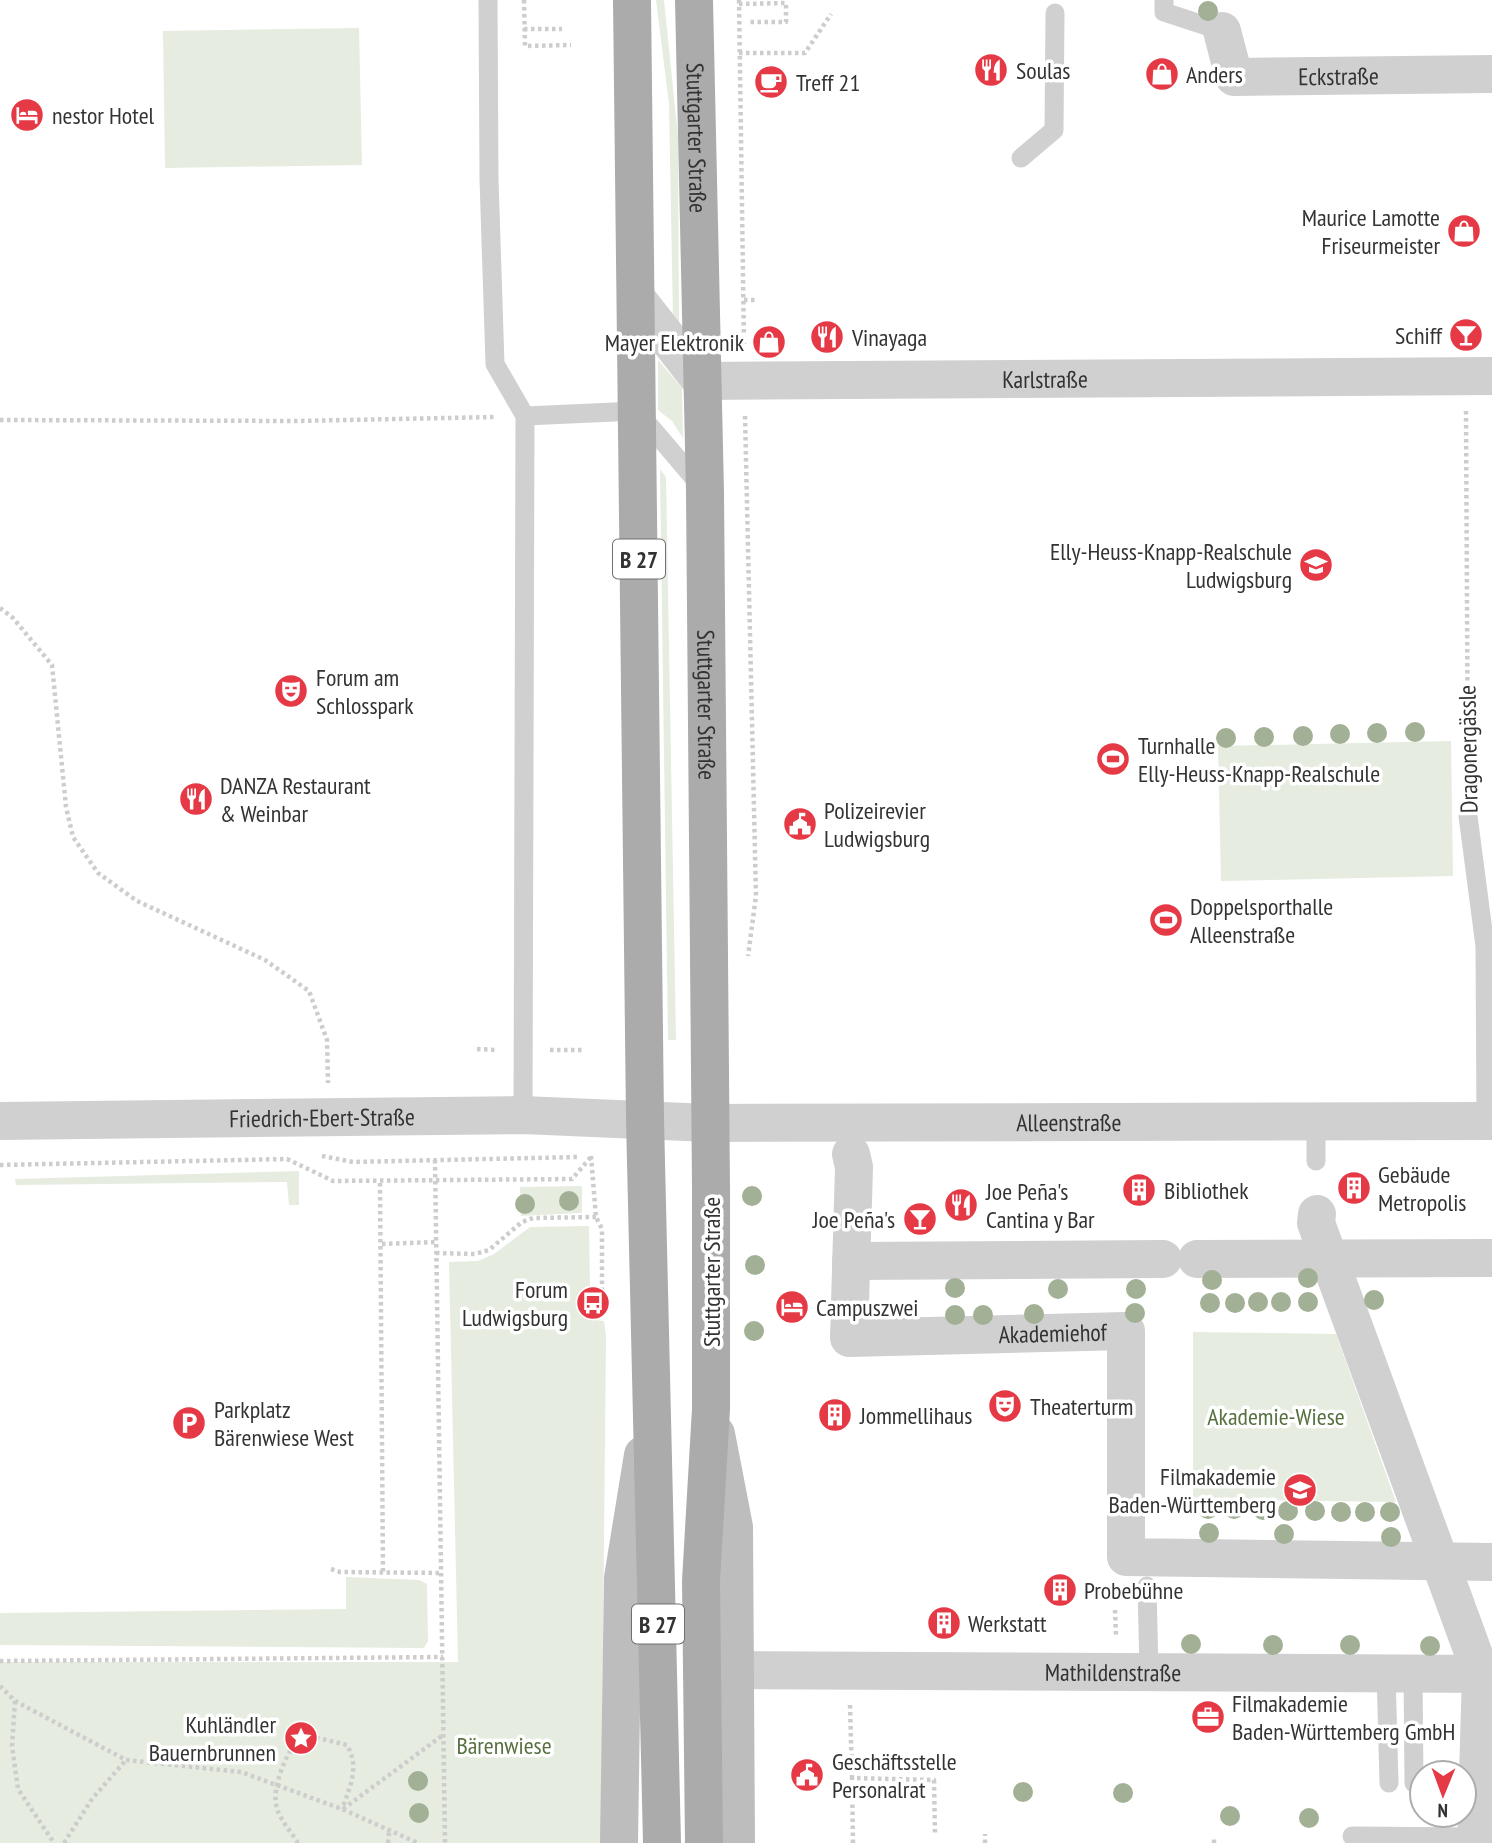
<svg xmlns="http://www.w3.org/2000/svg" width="1492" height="1843" font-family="'PT Sans Narrow',sans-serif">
<rect width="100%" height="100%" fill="#fff"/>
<g fill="#e6ecdf">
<polygon points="656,0 664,0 678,137 679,323 673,320 669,104"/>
<polygon points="359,28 362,165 165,168 163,31"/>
<polygon points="658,360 682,388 683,438 672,421 658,410"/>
<polygon points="660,469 666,477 676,1040 668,1040"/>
<polygon points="1451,741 1453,876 1221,881 1218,746"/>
<polygon points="299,1171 299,1205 289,1205 287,1182 16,1185 15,1179"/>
<polygon points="582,1186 582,1212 580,1213 521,1216 520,1187"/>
<polygon points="589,1226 590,1287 587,1288 586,1319 604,1321 606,1336 601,1843 0,1843 0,1662 458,1662 449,1262 478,1261 494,1254 530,1227"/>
<polygon points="1193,1332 1336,1334 1396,1502 1193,1499"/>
<polygon points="346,1577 419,1580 427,1584 428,1641 424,1648 0,1645 0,1613 346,1609"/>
</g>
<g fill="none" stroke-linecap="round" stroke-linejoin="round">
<g stroke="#cdcdcd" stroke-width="4.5" stroke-dasharray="3.5 3.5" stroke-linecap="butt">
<polyline points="524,0 525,46 571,45"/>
<polyline points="739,0 744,344"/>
<polyline points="739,4 786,3 786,22 747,22"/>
<polyline points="524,29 562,29"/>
<polyline points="739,53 805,53 831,14"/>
<polyline points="744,300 758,300"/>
<polyline points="1466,411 1468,791"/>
<polyline points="745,416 756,896 748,956"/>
<polyline points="0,420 296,421 496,417"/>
<polyline points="0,608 13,618 52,665 66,807 73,837 98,873 137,901 265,960 309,991 327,1040 328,1083"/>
<polyline points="477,1049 496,1050"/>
<polyline points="550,1050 584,1050"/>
<polyline points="322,1156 353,1162 578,1157"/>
<polyline points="591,1156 596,1217 602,1229 602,1311"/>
<polyline points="435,1160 445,1843"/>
<polyline points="0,1165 287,1159 333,1181 572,1179 591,1157"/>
<polyline points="380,1183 383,1574"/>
<polyline points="382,1244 436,1242"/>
<polyline points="436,1253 475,1254 489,1250 522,1222 533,1218 596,1217"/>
<polyline points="331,1569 340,1572 442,1573"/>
<polyline points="1115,1610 1116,1636"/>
<polyline points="0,1661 443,1657"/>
<polyline points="0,1686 15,1701 126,1760 241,1772 342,1809 418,1843"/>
<polyline points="15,1701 12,1746 18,1789 54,1843"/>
<polyline points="850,1705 852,1778"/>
<polyline points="343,1809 443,1735"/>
<polyline points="64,1843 92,1799 126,1760"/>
<path d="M298,1843C292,1833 281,1821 277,1809C271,1788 285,1757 297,1740L318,1738L347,1745C360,1767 350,1787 342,1809"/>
<polyline points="388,1843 389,1832"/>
<polyline points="853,1843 852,1778 934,1780 935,1834"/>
<polyline points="985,1843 985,1834"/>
<polyline points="1214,1843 1214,1836"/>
</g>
<g stroke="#d0d0d0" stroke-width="19">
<polyline points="488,0 489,179 495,364 525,416 523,1115"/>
<polyline points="1164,0 1164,12 1222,31"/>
<polyline points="1021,158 1054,130 1055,13"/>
<polyline points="525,416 637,411 700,485"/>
<polyline points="1468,816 1485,946 1486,1121"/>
<polyline points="1316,1122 1316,1161"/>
<polyline points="1147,1586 1149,1672"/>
<polyline points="1386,1672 1389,1783"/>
<polyline points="1413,1673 1414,1783"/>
<polyline points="1352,1836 1477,1837"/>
</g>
<g stroke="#d0d0d0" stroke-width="38">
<path id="s1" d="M1222,31L1234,77L1492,74"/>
<path id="s2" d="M637,299L701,381L1492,376"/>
<path id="s3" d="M0,1121L523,1115L709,1123L1492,1121"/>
<path id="s4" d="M851,1154L854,1167L849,1338L1126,1331V1557L1492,1562"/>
<polyline points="1317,1214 1316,1223 1481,1674 1476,1843"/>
<polyline points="1197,1259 1492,1258"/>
<polyline points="851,1261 1163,1259"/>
<path id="s5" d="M733,1670L1492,1674"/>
</g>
<g stroke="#bdbdbd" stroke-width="38">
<polyline points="716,1434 734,1527 736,1843"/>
<polyline points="619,1843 623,1578 643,1455"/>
</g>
<g stroke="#ababab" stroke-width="38">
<polyline points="632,0 645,1119 662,1843"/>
<path id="s6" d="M694,0L705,492L711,1188V1409L701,1581L704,1843"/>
</g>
</g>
<g fill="#a2b095">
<circle cx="1208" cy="11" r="10"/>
<circle cx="1415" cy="732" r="10"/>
<circle cx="1377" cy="733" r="10"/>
<circle cx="1340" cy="734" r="10"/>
<circle cx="1303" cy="736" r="10"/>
<circle cx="1264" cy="737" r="10"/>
<circle cx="1226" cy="738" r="10"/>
<circle cx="752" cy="1196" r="10"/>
<circle cx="569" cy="1201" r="10"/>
<circle cx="525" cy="1204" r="10"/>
<circle cx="755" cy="1265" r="10"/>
<circle cx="1308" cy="1278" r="10"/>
<circle cx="1212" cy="1280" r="10"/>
<circle cx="955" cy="1288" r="10"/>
<circle cx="1058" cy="1289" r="10"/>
<circle cx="1136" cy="1289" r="10"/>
<circle cx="1374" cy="1300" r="10"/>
<circle cx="1258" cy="1302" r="10"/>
<circle cx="1281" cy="1302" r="10"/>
<circle cx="1308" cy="1302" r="10"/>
<circle cx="1210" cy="1303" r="10"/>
<circle cx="1235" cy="1303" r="10"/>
<circle cx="1135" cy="1313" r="10"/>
<circle cx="1034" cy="1314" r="10"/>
<circle cx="955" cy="1315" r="10"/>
<circle cx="983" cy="1315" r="10"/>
<circle cx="754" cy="1331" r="10"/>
<circle cx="1208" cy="1509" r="10"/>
<circle cx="1234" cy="1509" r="10"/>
<circle cx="1263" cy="1510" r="10"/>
<circle cx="1288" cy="1511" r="10"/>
<circle cx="1315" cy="1511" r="10"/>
<circle cx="1341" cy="1512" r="10"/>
<circle cx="1365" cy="1512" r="10"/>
<circle cx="1390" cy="1512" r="10"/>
<circle cx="1209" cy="1533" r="10"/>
<circle cx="1284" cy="1534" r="10"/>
<circle cx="1391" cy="1537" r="10"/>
<circle cx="1191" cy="1644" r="10"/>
<circle cx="1273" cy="1645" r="10"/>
<circle cx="1350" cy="1645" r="10"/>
<circle cx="1430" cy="1646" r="10"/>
<circle cx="418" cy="1781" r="10"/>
<circle cx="1023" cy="1792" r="10"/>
<circle cx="1123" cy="1793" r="10"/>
<circle cx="419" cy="1813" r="10"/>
<circle cx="1230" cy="1816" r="10"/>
<circle cx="1309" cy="1818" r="10"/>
</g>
<defs>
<g id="restaurant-disc" transform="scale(1.75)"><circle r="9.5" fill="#e63946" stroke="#fff"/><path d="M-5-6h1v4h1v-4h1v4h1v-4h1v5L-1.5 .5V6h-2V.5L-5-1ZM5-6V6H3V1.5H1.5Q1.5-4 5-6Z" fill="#fff"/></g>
<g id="shop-disc" transform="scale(1.75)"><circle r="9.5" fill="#e63946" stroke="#fff"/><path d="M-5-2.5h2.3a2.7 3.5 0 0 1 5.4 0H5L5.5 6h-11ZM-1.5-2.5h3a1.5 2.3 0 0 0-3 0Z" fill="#fff"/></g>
<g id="cafe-disc" transform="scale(1.75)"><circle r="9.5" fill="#e63946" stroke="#fff"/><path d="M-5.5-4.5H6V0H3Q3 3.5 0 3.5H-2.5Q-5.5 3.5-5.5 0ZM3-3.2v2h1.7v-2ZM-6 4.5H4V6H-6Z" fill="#fff"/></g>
<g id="hotel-disc" transform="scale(1.75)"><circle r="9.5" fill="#e63946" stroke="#fff"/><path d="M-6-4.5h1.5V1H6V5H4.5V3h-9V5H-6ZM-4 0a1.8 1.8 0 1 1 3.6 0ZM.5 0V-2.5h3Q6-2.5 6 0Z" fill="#fff"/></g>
<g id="bar-disc" transform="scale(1.75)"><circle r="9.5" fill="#e63946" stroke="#fff"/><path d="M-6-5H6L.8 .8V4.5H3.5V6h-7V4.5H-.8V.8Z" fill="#fff"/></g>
<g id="school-disc" transform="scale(1.75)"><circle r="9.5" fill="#e63946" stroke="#fff"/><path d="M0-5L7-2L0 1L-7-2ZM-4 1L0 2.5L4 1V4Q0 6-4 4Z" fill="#fff"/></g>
<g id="theatre-disc" transform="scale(1.75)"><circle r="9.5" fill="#e63946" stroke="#fff"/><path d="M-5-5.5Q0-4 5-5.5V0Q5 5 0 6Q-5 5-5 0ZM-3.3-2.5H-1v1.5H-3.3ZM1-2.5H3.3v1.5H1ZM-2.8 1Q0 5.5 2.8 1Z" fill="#fff"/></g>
<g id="stadium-disc" transform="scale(1.75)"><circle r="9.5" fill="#e63946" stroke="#fff"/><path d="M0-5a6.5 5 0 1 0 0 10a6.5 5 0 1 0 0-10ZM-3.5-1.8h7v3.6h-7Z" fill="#fff"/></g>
<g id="civic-disc" transform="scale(1.75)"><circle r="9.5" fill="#e63946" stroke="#fff"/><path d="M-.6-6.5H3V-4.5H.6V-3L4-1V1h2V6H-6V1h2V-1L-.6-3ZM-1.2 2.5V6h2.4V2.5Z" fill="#fff"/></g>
<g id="building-disc" transform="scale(1.75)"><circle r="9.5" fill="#e63946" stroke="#fff"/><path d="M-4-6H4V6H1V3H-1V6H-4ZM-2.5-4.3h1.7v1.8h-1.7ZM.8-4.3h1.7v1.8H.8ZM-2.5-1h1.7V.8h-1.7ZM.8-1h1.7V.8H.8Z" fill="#fff"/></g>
<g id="bus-disc" transform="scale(1.75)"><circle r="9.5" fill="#e63946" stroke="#fff"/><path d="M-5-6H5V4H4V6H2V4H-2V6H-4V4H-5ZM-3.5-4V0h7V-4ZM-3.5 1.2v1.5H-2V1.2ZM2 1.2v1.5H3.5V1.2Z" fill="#fff"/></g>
<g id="parking-disc" transform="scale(1.75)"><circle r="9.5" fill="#e63946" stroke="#fff"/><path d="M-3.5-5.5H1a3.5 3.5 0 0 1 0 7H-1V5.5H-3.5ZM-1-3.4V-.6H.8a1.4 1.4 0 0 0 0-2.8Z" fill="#fff"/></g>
<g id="university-disc" transform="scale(1.75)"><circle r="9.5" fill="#e63946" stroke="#fff"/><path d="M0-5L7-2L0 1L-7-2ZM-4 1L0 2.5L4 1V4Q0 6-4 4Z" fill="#fff"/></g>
<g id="office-disc" transform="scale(1.75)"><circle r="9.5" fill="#e63946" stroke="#fff"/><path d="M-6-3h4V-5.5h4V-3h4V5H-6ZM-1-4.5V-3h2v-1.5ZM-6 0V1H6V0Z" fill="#fff"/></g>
<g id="sight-disc" transform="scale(1.75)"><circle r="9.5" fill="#e63946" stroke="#fff"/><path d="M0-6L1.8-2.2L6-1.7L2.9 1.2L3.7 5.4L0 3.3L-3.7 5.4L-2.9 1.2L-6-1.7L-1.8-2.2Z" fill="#fff"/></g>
</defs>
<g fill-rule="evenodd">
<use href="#restaurant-disc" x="991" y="70"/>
<use href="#shop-disc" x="1162" y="74"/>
<use href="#cafe-disc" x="771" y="82"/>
<use href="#hotel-disc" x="27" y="115"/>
<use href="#shop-disc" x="1464" y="231"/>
<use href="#bar-disc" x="1466" y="335"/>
<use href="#restaurant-disc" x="827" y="337"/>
<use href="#shop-disc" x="769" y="342"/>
<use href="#school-disc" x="1316" y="565"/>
<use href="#theatre-disc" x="291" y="691"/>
<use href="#stadium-disc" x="1113" y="759"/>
<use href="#restaurant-disc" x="196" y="799"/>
<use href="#civic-disc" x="800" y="824"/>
<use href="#stadium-disc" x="1166" y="920"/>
<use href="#building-disc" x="1354" y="1188"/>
<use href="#building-disc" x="1139" y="1190"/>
<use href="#restaurant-disc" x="961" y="1205"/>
<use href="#bar-disc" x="920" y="1219"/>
<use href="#bus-disc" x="593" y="1303"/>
<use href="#hotel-disc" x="792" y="1307"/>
<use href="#theatre-disc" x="1005" y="1406"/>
<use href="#building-disc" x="835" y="1415"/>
<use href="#parking-disc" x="189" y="1423"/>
<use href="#university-disc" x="1300" y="1490"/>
<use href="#building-disc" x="1060" y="1590"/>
<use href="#building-disc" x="944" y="1623"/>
<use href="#office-disc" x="1208" y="1717"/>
<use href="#sight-disc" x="301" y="1738"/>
<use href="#civic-disc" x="807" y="1775"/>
</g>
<g text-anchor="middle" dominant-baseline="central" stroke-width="7" stroke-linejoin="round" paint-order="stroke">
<g fill="#fff" stroke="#707070" stroke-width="2">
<rect x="613" y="539.5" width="52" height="39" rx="5"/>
<rect x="632" y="1604.5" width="52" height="39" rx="5"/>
</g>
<g font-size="23" font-weight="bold" fill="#333">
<text x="639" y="559">B 27</text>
<text x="658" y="1624">B 27</text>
</g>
<g font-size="24" fill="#333" stroke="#fff" text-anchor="start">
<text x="1016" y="70">Soulas</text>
<text x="1186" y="74">Anders</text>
<text x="796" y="82">Treff 21</text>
<text x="52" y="115">nestor Hotel</text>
<text x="1440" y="217" text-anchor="end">Maurice Lamotte<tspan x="1440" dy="28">Friseurmeister</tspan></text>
<text x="1442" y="335" text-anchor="end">Schiff</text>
<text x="852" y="337">Vinayaga</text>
<text x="744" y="342" text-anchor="end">Mayer Elektronik</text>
<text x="1292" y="551" text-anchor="end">Elly-Heuss-Knapp-Realschule<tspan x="1292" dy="28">Ludwigsburg</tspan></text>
<text x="316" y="677">Forum am<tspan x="316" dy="28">Schlosspark</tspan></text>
<text x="1138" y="745">Turnhalle<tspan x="1138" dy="28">Elly-Heuss-Knapp-Realschule</tspan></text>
<text x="220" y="785">DANZA Restaurant<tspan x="220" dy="28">&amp; Weinbar</tspan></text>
<text x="824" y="810">Polizeirevier<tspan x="824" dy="28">Ludwigsburg</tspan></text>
<text x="1190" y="906">Doppelsporthalle<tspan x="1190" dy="28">Alleenstraße</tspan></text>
<text x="1378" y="1174">Gebäude<tspan x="1378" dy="28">Metropolis</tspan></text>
<text x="1164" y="1190">Bibliothek</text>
<text x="986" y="1191">Joe Peña's<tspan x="986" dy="28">Cantina y Bar</tspan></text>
<text x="895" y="1219" text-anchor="end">Joe Peña's</text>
<text x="568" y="1289" text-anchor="end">Forum<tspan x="568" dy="28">Ludwigsburg</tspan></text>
<text x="816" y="1307">Campuszwei</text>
<text x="1030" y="1406">Theaterturm</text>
<text x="214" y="1409">Parkplatz<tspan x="214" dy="28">Bärenwiese West</tspan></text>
<text x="860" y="1415">Jommellihaus</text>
<text x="1276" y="1476" text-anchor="end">Filmakademie<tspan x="1276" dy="28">Baden-Württemberg</tspan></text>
<text x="1084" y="1590">Probebühne</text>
<text x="968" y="1623">Werkstatt</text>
<text x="1232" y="1703">Filmakademie<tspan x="1232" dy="28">Baden-Württemberg GmbH</tspan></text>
<text x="276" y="1724" text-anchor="end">Kuhländler<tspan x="276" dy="28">Bauernbrunnen</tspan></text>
<text x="832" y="1761">Geschäftsstelle<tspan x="832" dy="28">Personalrat</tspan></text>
</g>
<g font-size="24" fill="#333" stroke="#fff">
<text stroke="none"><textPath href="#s1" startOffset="152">Eckstraße</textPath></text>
<text stroke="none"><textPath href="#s6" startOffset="138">Stuttgarter Straße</textPath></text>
<text stroke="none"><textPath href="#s2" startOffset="448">Karlstraße</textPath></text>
<text stroke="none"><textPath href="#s6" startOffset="705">Stuttgarter Straße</textPath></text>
<text transform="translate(1468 749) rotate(-91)">Dragonergässle</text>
<text stroke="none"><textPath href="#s3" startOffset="322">Friedrich-Ebert-Straße</textPath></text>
<text stroke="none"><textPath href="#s3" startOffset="1069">Alleenstraße</textPath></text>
<text transform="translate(711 1272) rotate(-90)">Stuttgarter Straße</text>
<text stroke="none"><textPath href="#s4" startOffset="388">Akademiehof</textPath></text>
<text stroke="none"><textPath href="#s5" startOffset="380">Mathildenstraße</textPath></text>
</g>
<g font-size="24" fill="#56703f" stroke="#fff">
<text x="1276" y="1416">Akademie-Wiese</text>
<text x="504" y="1745">Bärenwiese</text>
</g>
</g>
<g transform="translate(1443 1794) rotate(181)"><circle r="33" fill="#ffffff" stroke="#adadad" stroke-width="2"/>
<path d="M0-5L12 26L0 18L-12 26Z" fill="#e63946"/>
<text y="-10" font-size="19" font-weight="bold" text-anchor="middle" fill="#333333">N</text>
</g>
</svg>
